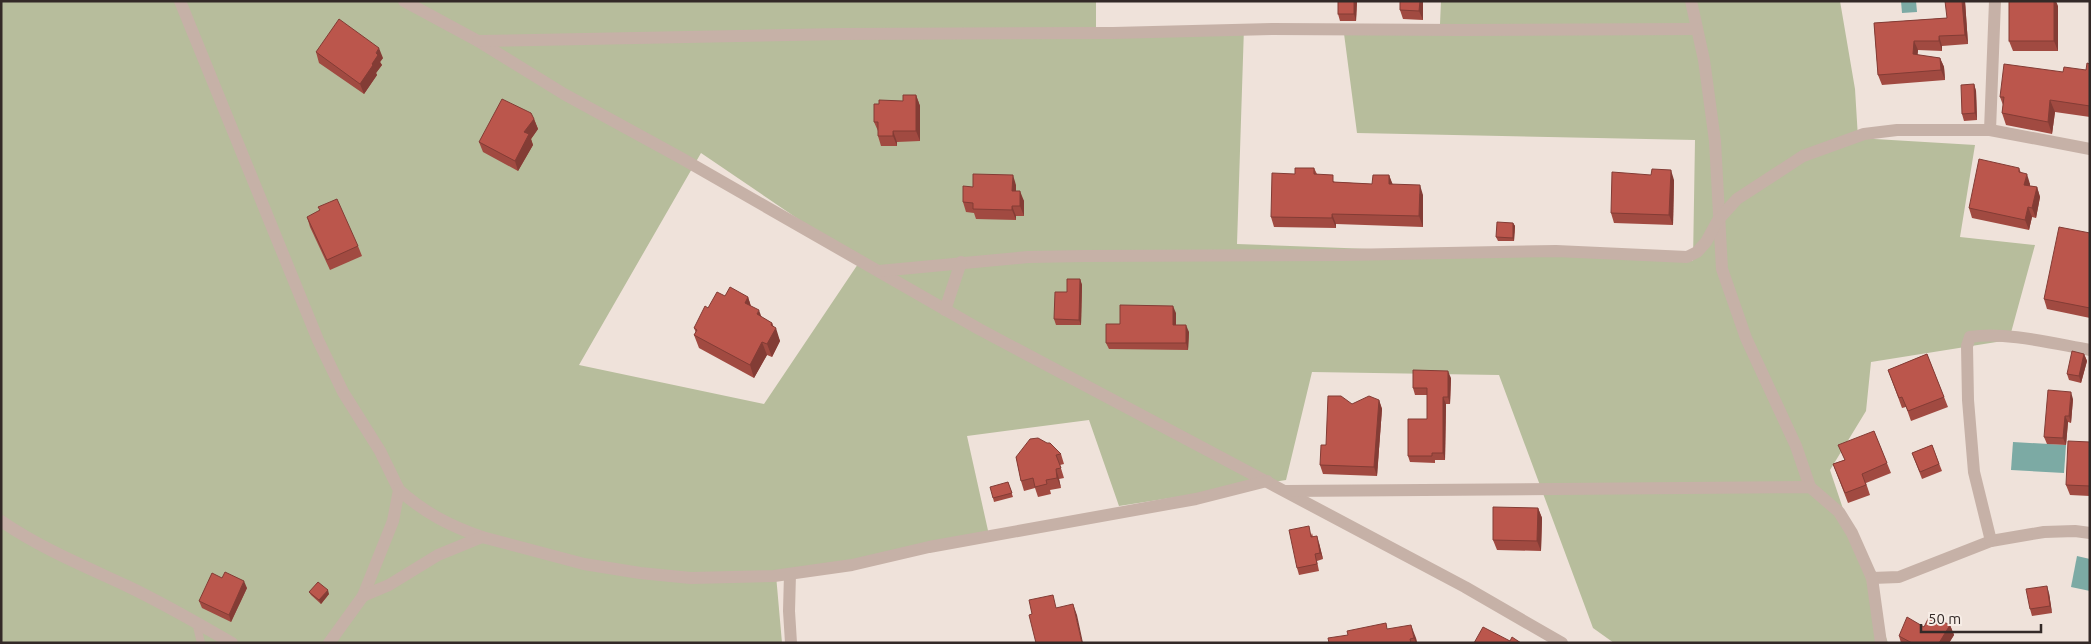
<svg xmlns="http://www.w3.org/2000/svg" width="2091" height="644" font-family="Ubuntu,sans-serif">
<rect width="100%" height="100%" fill="#efe2da"/>
<path fill="#b7bd9c" fill-rule="evenodd" d="M1,1H1096V30L1244,27L1237,244L1693,261L1695,140L1357,133L1343,26L1440,24L1441,1H1840L1855,89L1858,138L1975,145L1960,237L2035,245L2009,340L1871,362L1866,411L1830,470L1888,643H1614L1593,628L1499,375L1312,372L1286,480L1119,506L1089,420L967,436L989,535L776,575L782,643H1ZM701,153L860,261L764,404L579,365Z"/>
<g fill="#7caaa4">
<polygon points="1901,1 1916,1 1917,12 1902,13"/>
<polygon points="2013,442 2066,445 2064,473 2011,470"/>
<polygon points="2077,556 2090,559 2090,591 2071,587"/>
</g>
<g fill="none" stroke-linecap="round" stroke-linejoin="round">
<polyline stroke="#c6b1a7" stroke-width="8" points="196,622 201,643"/>
<g stroke="#c6b1a7" stroke-width="12">
<polyline points="180,1 318,340 343,392 380,451 399,490 393,521 363,596 329,643"/>
<polyline points="404,1 478,41 564,94 681,158 979,329 1465,587 1562,643"/>
<polyline points="1691,1 1704,60 1715,141 1722,269 1746,338 1796,446 1810,487"/>
<polyline points="478,41 842,34 1113,33 1272,29 1461,30 1697,29"/>
<polyline points="1990,130 1995,1"/>
<polyline points="879,271 1028,257 1085,256 1343,255 1556,251 1687,257 1697,252 1706,242 1718,220 1737,199 1803,156 1864,134 1897,130 1990,130 2090,149"/>
<polyline points="945,310 961,262"/>
<path d="M399,490C425,513 450,526 482,537"/>
<polyline points="1286,491 1810,487 1839,512 1852,533 1872,578 1899,577 1991,541 2044,532 2075,531 2090,533"/>
<path d="M1,521C40,548 84,566 127,586C163,603 197,623 232,643"/>
<path d="M1991,541L1974,472L1968,400L1967,346L1970,337C2005,331 2055,344 2090,350"/>
<polyline points="790,574 789,611 791,643"/>
<polyline points="1872,578 1881,643"/>
<polyline points="363,596 389,585 438,555 482,537 584,564 640,573 691,578 774,576 852,565 929,547 1196,499 1267,481"/>
</g>
</g>
<g fill="#a14a41">
<polygon points="1357,1 1356,21 1340,21 1338,14"/>
<polygon points="1423,1 1423,20 1403,19 1400,10"/>
<polygon points="1965,1 1968,44 1942,46 1942,51 1918,50 1917,55 1940,58 1944,67 1945,80 1882,85 1878,75 1874,23 1947,18"/>
<polygon points="2058,6 2058,51 2013,51 2009,41"/>
<polygon points="316,52 383,58 380,62 382,65 376,73 377,75 364,94 319,63"/>
<polygon points="2090,64 2090,117 2055,112 2052,134 2006,125 2002,113 2003,105 2000,97 2063,72 2086,70"/>
<polygon points="1974,84 1976,91 1977,120 1964,121 1962,114"/>
<polygon points="916,95 920,106 920,141 897,142 897,146 881,146 878,136 878,131 874,122 879,104 903,101"/>
<polygon points="534,119 538,129 531,139 533,145 518,171 483,152 479,142"/>
<polygon points="1314,168 1317,174 1335,182 1372,184 1389,175 1392,184 1423,195 1423,227 1336,224 1336,228 1274,227 1271,217 1295,174"/>
<polygon points="2019,168 2021,173 2030,184 2030,186 2037,187 2040,197 2036,218 2032,217 2029,230 1972,218 1969,208"/>
<polygon points="1674,180 1673,225 1614,223 1611,213"/>
<polygon points="1016,185 1016,191 1024,201 1024,216 1016,216 1016,220 976,219 974,213 966,212 963,202 973,187"/>
<polygon points="307,217 358,246 362,256 330,270 310,227"/>
<polygon points="1513,223 1515,226 1514,241 1498,241 1496,237"/>
<polygon points="2090,233 2090,318 2047,309 2044,299"/>
<polygon points="1080,279 1082,285 1081,325 1056,325 1054,319 1067,292"/>
<polygon points="725,296 748,297 751,306 761,317 772,323 780,341 772,357 767,355 754,378 699,348 694,335 696,333 694,328 708,308"/>
<polygon points="1176,313 1176,325 1189,332 1188,350 1109,349 1106,343 1120,324"/>
<polygon points="1927,354 1948,407 1911,421 1906,407 1902,408 1888,370"/>
<polygon points="2084,354 2087,361 2081,383 2069,380 2067,374"/>
<polygon points="1451,378 1450,404 1446,404 1445,460 1435,460 1435,463 1410,462 1408,456 1427,419 1427,395 1415,395 1413,388"/>
<polygon points="2073,399 2071,423 2068,422 2066,445 2047,444 2044,437"/>
<polygon points="1379,400 1382,409 1377,476 1323,474 1320,465 1326,445 1352,404"/>
<polygon points="1874,431 1891,473 1866,483 1870,495 1848,503 1833,464 1844,460"/>
<polygon points="2090,442 2090,496 2070,495 2066,485"/>
<polygon points="1932,445 1942,471 1922,479 1912,453"/>
<polygon points="1061,454 1064,464 1060,465 1064,478 1059,479 1061,488 1050,490 1051,494 1038,497 1035,488 1024,491 1021,481 1016,457"/>
<polygon points="1008,482 1013,497 994,502 993,498"/>
<polygon points="1538,508 1542,518 1541,551 1497,550 1493,540"/>
<polygon points="1312,533 1313,537 1319,543 1323,559 1317,561 1319,571 1299,575 1297,568"/>
<polygon points="222,578 247,588 231,622 202,608 199,601"/>
<polygon points="309,592 329,594 321,604 311,595"/>
<polygon points="2049,593 2052,613 2032,616 2030,609"/>
<polygon points="1950,625 1954,635 1949,643 1901,643 1899,636 1924,627"/>
<polygon points="1388,629 1416,638 1417,643 1329,643"/>
</g>
<g fill="#833c35">
<polygon points="1354,1 1357,1 1356,21 1354,14"/>
<polygon points="1420,1 1423,1 1423,20 1419,11"/>
<polygon points="1962,1 1965,1 1968,44 1965,35"/>
<polygon points="2054,1 2056,1 2058,6 2058,51 2054,41"/>
<polygon points="1939,36 1942,46 1942,51 1939,41"/>
<polygon points="1914,41 1918,50 1917,64 1913,54"/>
<polygon points="379,48 383,58 380,62 382,65 376,73 377,75 364,94 360,84 372,64 376,53"/>
<polygon points="1940,58 1944,67 1945,80 1941,70"/>
<polygon points="1974,84 1976,91 1977,120 1975,113"/>
<polygon points="916,95 920,106 920,141 916,131"/>
<polygon points="2050,100 2055,112 2052,134 2048,122"/>
<polygon points="534,119 538,129 531,139 533,145 518,171 515,161 524,132"/>
<polygon points="893,131 897,142 897,146 893,136"/>
<polygon points="1671,170 1674,180 1673,225 1669,215"/>
<polygon points="2027,174 2030,184 2028,195 2024,185"/>
<polygon points="1013,175 1016,185 1016,201 1012,191"/>
<polygon points="1389,175 1393,185 1389,184"/>
<polygon points="1420,185 1423,195 1423,227 1419,216"/>
<polygon points="2037,187 2040,197 2036,218 2032,208"/>
<polygon points="1020,191 1024,201 1024,216 1020,206"/>
<polygon points="1012,206 1016,216 1016,220 1012,210"/>
<polygon points="2028,207 2032,217 2029,230 2025,220"/>
<polygon points="1332,214 1336,224 1336,228 1332,218"/>
<polygon points="1513,223 1515,226 1514,241 1513,238"/>
<polygon points="1080,279 1082,285 1081,325 1079,320"/>
<polygon points="748,297 752,310 745,303"/>
<polygon points="1173,306 1176,313 1176,332 1173,325"/>
<polygon points="759,310 764,324 757,314"/>
<polygon points="772,323 774,330 776,328 780,341 772,357 767,344 771,325"/>
<polygon points="1186,325 1189,332 1188,350 1186,343"/>
<polygon points="762,342 767,355 754,378 750,365"/>
<polygon points="2084,354 2087,361 2081,383 2079,376"/>
<polygon points="1448,371 1451,378 1450,404 1448,397"/>
<polygon points="2071,392 2073,399 2071,423 2069,416"/>
<polygon points="1443,397 1446,404 1445,460 1443,453"/>
<polygon points="1379,400 1382,409 1377,476 1374,467"/>
<polygon points="2065,416 2068,422 2066,445 2063,438"/>
<polygon points="1056,469 1059,479 1061,488 1057,478"/>
<polygon points="1538,508 1542,518 1541,551 1537,541"/>
<polygon points="1317,536 1319,543 1323,559 1320,553"/>
<polygon points="244,581 247,588 231,622 229,615"/>
<polygon points="2047,586 2049,593 2052,613 2050,606"/>
<polygon points="328,590 329,594 321,604 319,600"/>
<polygon points="1073,604 1077,615 1083,643 1082,643"/>
<polygon points="1411,625 1416,638 1417,643 1416,643 1414,638"/>
<polygon points="1950,625 1954,635 1949,643 1939,643"/>
</g>
<g fill="#bb564c" stroke="#833c35">
<rect x="1338" y="1" width="16" height="13"/>
<polygon points="1400,1 1420,1 1419,11 1400,10"/>
<polygon points="1945,1 1962,1 1965,35 1939,36 1939,41 1914,41 1913,54 1940,58 1941,70 1878,75 1874,23 1947,18"/>
<rect x="2009" y="1" width="45" height="40"/>
<polygon points="339,19 379,48 376,53 378,55 372,64 373,65 360,84 316,52"/>
<polygon points="2087,63 2090,64 2090,106 2050,100 2048,122 2002,113 2004,97 2000,97 2004,64 2063,72 2064,67 2086,70"/>
<polygon points="1974,84 1975,113 1962,114 1961,85"/>
<polygon points="903,95 916,95 916,131 893,131 893,136 878,136 878,122 874,122 874,104 879,104 879,100 903,101"/>
<polygon points="502,99 531,113 534,119 524,132 529,134 515,161 479,142"/>
<polygon points="1979,159 2019,168 2019,172 2027,174 2024,185 2037,187 2032,208 2028,207 2025,220 1969,208"/>
<polygon points="1295,168 1314,168 1314,174 1333,175 1333,182 1372,184 1373,175 1389,175 1389,184 1420,185 1419,216 1332,214 1332,218 1271,217 1272,173 1295,174"/>
<polygon points="1652,169 1671,170 1669,215 1611,213 1612,172 1651,175"/>
<polygon points="973,174 1013,175 1012,191 1020,191 1020,206 1012,206 1012,210 973,209 973,203 963,202 963,186 973,187"/>
<polygon points="337,199 358,246 327,260 307,217 320,210 318,207"/>
<polygon points="1497,222 1513,223 1513,238 1496,237"/>
<polygon points="2059,227 2090,233 2090,308 2044,299"/>
<polygon points="1067,279 1080,279 1079,320 1054,319 1055,292 1067,292"/>
<polygon points="730,287 748,297 745,303 759,310 757,314 772,323 771,325 776,328 767,344 762,342 750,365 694,335 697,330 694,328 705,306 708,308 717,292 725,296"/>
<polygon points="1120,305 1173,306 1173,325 1186,325 1186,343 1106,343 1106,324 1120,324"/>
<polygon points="2072,351 2084,354 2079,376 2067,374"/>
<polygon points="1927,354 1944,397 1908,411 1902,397 1899,398 1888,370"/>
<polygon points="1413,370 1448,371 1448,397 1443,397 1443,453 1432,453 1432,456 1408,456 1408,419 1427,419 1427,388 1413,388"/>
<polygon points="2048,390 2071,392 2069,416 2065,416 2063,438 2044,437"/>
<polygon points="1328,396 1341,396 1352,404 1369,396 1379,400 1374,467 1320,465 1321,445 1326,445"/>
<polygon points="1874,431 1887,463 1862,474 1866,485 1845,493 1833,464 1845,460 1838,445"/>
<polygon points="1038,438 1047,443 1050,443 1061,454 1056,455 1061,468 1056,469 1057,478 1046,480 1047,484 1035,487 1033,478 1021,481 1016,457 1030,439"/>
<polygon points="2068,441 2090,442 2090,486 2066,485"/>
<polygon points="1932,445 1939,464 1920,472 1912,453"/>
<polygon points="1008,482 1012,493 993,498 990,487"/>
<polygon points="1493,507 1538,508 1537,541 1493,540"/>
<polygon points="1309,526 1311,537 1317,536 1320,553 1315,554 1317,564 1297,568 1289,530"/>
<polygon points="225,572 244,581 229,615 199,601 212,573 222,578"/>
<polygon points="318,582 328,590 319,600 309,592"/>
<polygon points="2047,586 2050,606 2030,609 2026,589"/>
<polygon points="1053,595 1056,608 1073,604 1082,643 1036,643 1029,615 1032,614 1029,600"/>
<polygon points="1930,615 1950,625 1939,643 1912,643 1899,636 1907,617 1924,627"/>
<polygon points="1386,623 1387,629 1411,625 1414,638 1410,639 1411,643 1329,643 1328,638 1348,635 1347,631"/>
<polygon points="1483,627 1510,641 1512,637 1521,643 1474,643"/>
</g>
<rect width="2091" height="644" fill="none" stroke="#332927" stroke-width="5"/>
<path d="M1921 624v8h120v-8" fill="none" stroke="#332927" stroke-width="2.5"/>
<text x="1928" y="624" font-size="15" fill="#332927" stroke="#f7ede6" stroke-width="4" paint-order="stroke">50 m</text>
</svg>
